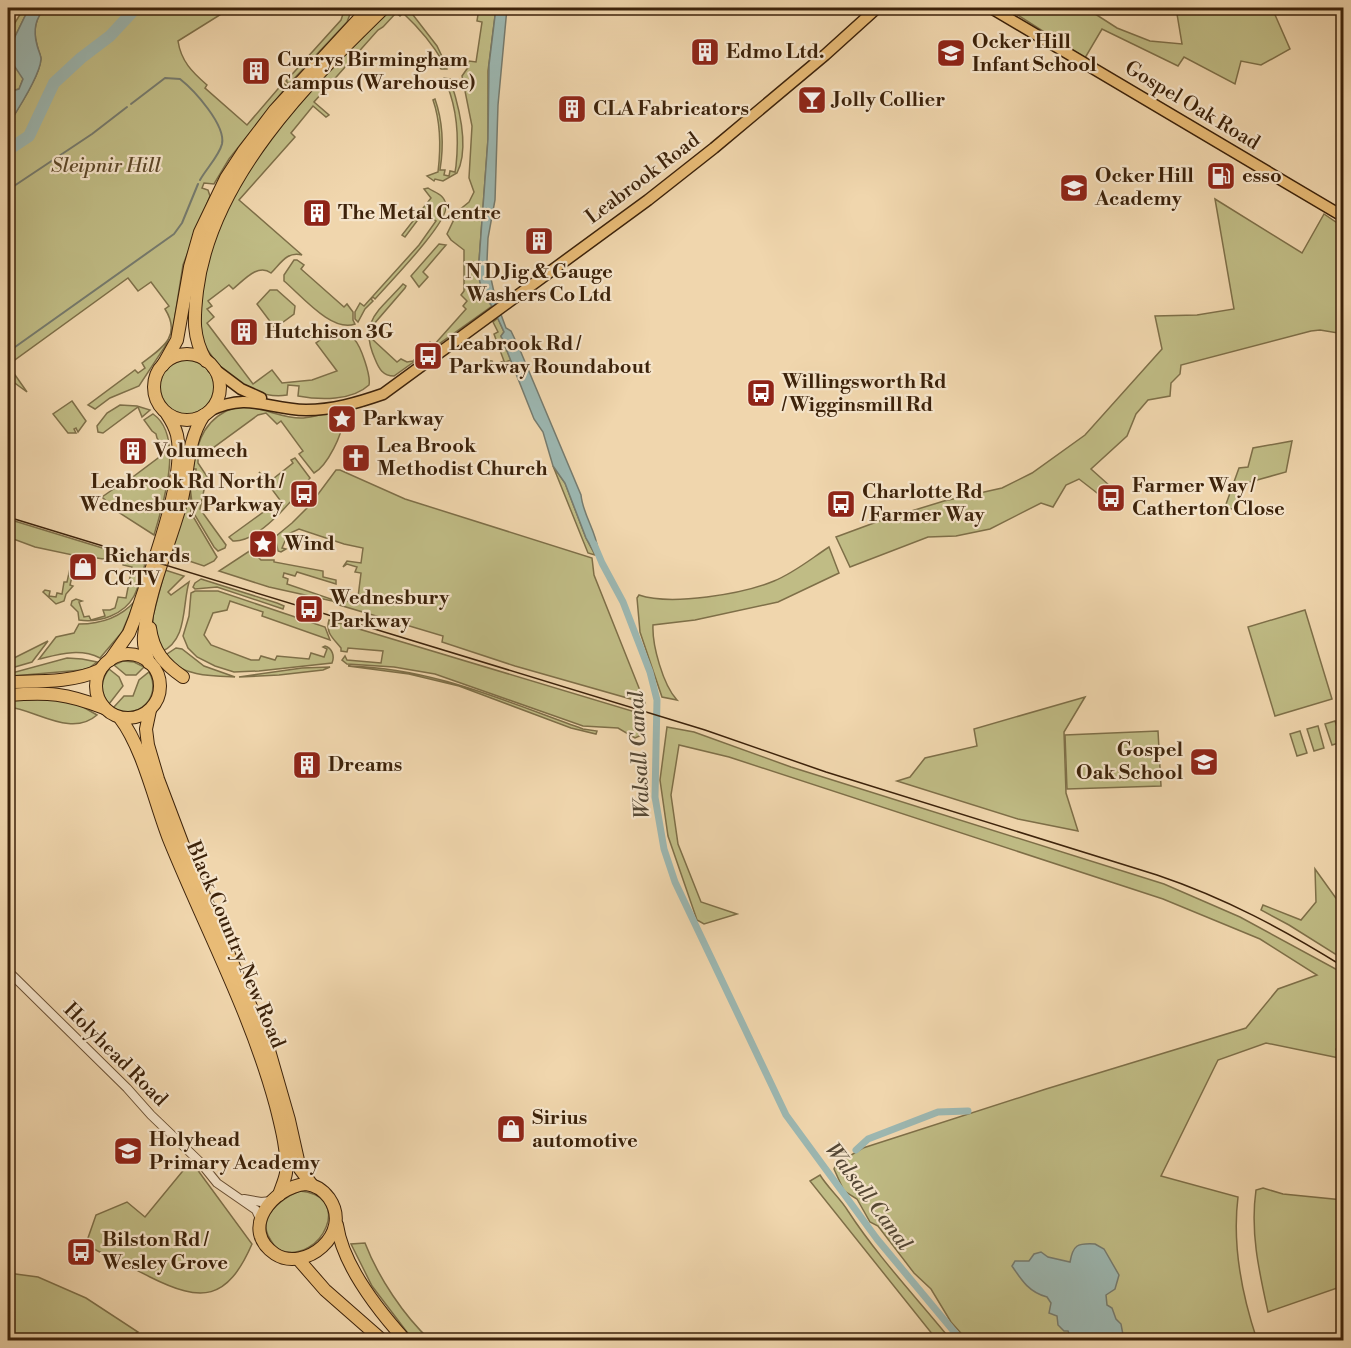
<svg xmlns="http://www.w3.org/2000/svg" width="1351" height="1348" font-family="'Libre Bodoni',serif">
<rect width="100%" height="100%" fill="#f0d6ad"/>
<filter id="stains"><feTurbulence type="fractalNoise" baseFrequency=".00333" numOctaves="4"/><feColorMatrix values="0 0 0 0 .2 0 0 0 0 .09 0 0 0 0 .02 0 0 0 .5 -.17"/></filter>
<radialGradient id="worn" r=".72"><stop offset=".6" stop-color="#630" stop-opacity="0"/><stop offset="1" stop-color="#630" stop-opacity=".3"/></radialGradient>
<g fill="#c0bc85" stroke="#7e6f48" stroke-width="1.5">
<polygon points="24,8 29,8 8,51 8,34"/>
<path d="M46,8H231L178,41C181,61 192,72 207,85L205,88L247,125L283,83L287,86L229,159L214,184L204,183L202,188L208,190L210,196L183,265L173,328L166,345L139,386L110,398L95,409L88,405L135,370L138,373L145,368L142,363C162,348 182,336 165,309L169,306L151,282L138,291L128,278L8,365L27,392L8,378V125C17,110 40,76 41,59C41,55 38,50 37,45C33,31 35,17 46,8Z"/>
<polygon points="345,8 352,8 352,9 347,22 289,84 286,81 341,20"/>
<path d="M390,8H406L410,11L437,46L447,67V69H441L439,66L443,62C432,43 419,28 403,13L400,16L396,13L383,27L378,30L314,102L329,115L326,117L313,106L291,133L295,137L239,200L302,255C287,251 281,263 271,273C258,263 244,280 233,289L229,285L208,301L212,306L207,309L214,317L207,323L253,384L272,370L282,383L312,380L337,371L316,343L330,333L331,335C337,335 349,334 354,339C361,346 371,376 369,385C352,401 320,400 298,396L299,386L288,385L287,395C264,399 236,385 222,369C216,361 208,353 204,343C198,330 200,317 201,303C205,208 275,129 337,63C354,45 370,22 390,8Z"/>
<path d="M479,8H496L488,71V139L478,275L484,296L492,306L394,376C383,376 379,369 375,359C358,321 379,311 403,284L406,286L405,288L374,324L372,330L374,335L371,338L397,362L401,359L407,362L413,361L430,342L434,345L466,309L463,306L467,301L461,295L464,291V250L451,240L447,234L458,211L469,202L474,192L469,178L472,126L462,76L469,66L467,64L469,61L476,62L482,22L477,21Z"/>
<polygon points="1007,8 1086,8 1117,28 1150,41 1182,44 1176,8 1272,8 1290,49 1261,65 1241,61 1235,84 1184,57 1178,66 1102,29 1085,58"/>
<polygon points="13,65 22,75 23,79 19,89 8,92 8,67"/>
<path d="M444,78L450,79L451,82C459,107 470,148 457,173L443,181L435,179L434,181L427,176L438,172C441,147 441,123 433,100L435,99C443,122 444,145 440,170H445L444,175L449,176L450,171L455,172L456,166C459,138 458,112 447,85L442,87L441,84Z"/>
<path d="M428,188C435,193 445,194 446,206C448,223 388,284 375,299L373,297L371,299L373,301L365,309L358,322L355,319V312L360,303L364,306L419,245L436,221L423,213L405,237L402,235L431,198L424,189Z"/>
<polygon points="1215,199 1302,253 1324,214 1343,227 1343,265 1339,273 1343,275 1343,329 1338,333 1320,330 1311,331 1181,365 1180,374 1171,383 1170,396 1148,400 1136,414 1127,436 1091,469 1110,486 1101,496 1079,479 1066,485 1053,507 1041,503 990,529 956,536 928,537 850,567 836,537 882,520 944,501 1002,488 1032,473 1085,435 1162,349 1155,316 1197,315 1234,309"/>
<polygon points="439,244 446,245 423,272 428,277 419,287 411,276"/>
<path d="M294,260H297L304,265L301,269L344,307L347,304L353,312V320L355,324C332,333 301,295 284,281V275Z"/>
<polygon points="270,290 277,290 295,306 294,314 275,328 257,304"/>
<polygon points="498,318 504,332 501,336 511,360 490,368 487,361 492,361 494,365 504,361 494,334 498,332 493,322"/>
<circle cx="187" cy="387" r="27"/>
<polygon points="72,401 86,421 78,432 76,428 74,429 76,433 68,433 53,414"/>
<polygon points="120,405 137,406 150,410 142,417 138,407 103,433 98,432 97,426 107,413"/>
<path d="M236,407C259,405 279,418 301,418C315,418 331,408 342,419C344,433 327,466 314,473L299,454L303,451L281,421L277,424L266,413L258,415L198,459V463L210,481L205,485L200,509L226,545L225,548L218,551L214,547L193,512L190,486L192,473H196V469H193C197,439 206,417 236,407Z"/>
<path d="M153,414C185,436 163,505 154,535L118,512L102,497L125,481L126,482L166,452L157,438L156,434L152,431L144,420Z"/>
<polygon points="1292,441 1286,472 1246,483 1236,510 1225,507 1239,468 1248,467 1253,448"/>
<path d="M295,458L310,478C295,497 259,543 233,541L229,537L280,500L259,472L269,482L293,463L291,460Z"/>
<polygon points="553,466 565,483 586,538 595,555 588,553"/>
<polygon points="336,470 340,470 405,499 592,558 594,575 645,703 515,666 442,642 443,636 336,604 334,602 337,600 352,602 353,597 358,597 361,573 355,572 357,567 347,564 343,567 347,561 361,563 363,548 344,544 299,529 288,534 282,548 286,549 281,552 278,551 275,537 292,523 310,505"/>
<polygon points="190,491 191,513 217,557 214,561 204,566 183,559 184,554 172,550"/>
<path d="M8,519L135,558L138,562L145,564C142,574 139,586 134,596C124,615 99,623 79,620L78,612L71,605L72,601L76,599L82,601L79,602L84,617L89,616L91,620L105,616L103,610H110L115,608L118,597L126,598L132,567L123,565V562L77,555L70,585L73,586L66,594L64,601L56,604L43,592L45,590L50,591L49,596L56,597L57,593L62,594L64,582H67L73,555L35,547L8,537Z"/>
<path d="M829,547L839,573L778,602L695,620L653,625C652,645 663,685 677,700L662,697L640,632L637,598L639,595C671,606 743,594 774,581C794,573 812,558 829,547Z"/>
<polygon points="251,550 261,560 274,560 274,562 323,571 323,577 336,580 336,584 297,572 295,576 284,573 283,577 288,579 287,584 331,599 332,601 269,587 219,571"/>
<path d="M165,570L184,576L168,592L171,595L189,582C182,606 188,640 161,652L153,627V616Z"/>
<polygon points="201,579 277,603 284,606 283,609 217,587 195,589 193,587 195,583"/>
<path d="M195,591H218L325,627L330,640L262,616L263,612L230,601L227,610L213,613L204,635L211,645L251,660H259L261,656L275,660L277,656L309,659L311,653L324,657L327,649L323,647L325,646C332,648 335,656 332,663L259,671L234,672L215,666L197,657L188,648L183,636L189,616L191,593Z"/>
<path d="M135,601L122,632L100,658C80,648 60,654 39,659L56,637L74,633L79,624C101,624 120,618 135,601Z"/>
<polygon points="1305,610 1332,699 1275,716 1248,627"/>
<path d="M329,620L642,714L644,734L635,738L618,728L583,726L435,674L394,667L347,664L342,660L345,656L347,660L381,663L383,651L348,648L347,652L341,651V648C334,639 325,633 329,620Z"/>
<polygon points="48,641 32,662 8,669 8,661"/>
<path d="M176,648L182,649L204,666L235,677C210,676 185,676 165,658L167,654Z"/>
<polygon points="67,658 82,659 97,662 89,668 82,670 13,676 8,679 8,674"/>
<polygon points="123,661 134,662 144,667 136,675 126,675 114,665"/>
<path d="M348,666C433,668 504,701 583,729L597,731L596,734L571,728L459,686L409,674Z"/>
<polygon points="330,667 323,670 279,675 239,677 302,668"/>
<path d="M109,669L119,677L123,686L109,704C100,693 100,681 109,669Z"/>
<path d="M149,672C163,697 137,722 113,708L124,696H133L139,680Z"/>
<polygon points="1085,697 1064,732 1066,793 1078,831 1018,819 897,781 910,777 925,758 977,746 974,729"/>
<path d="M50,699L78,704L97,715C71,738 35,709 8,707V700Z"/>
<polygon points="1335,721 1342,742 1332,745 1325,724"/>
<polygon points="1318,726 1324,748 1314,751 1307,729"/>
<path d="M667,727L694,732L791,767L1164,884L1240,917L1343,973V1044L1336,1049L1339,1058L1266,1043L1218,1060L1161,1176L1238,1197C1232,1245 1242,1295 1257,1340H967L951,1322L931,1289L914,1273L878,1226L870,1222L857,1199L844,1191L834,1169L836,1164L863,1148L1046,1089L1246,1028L1278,989L1317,975L1260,939L1163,899L729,757L679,745L671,795L678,844L701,902L737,914L704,924L697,920L668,836L660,780Z"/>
<polygon points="1158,731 1161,786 1067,789 1065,735"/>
<polygon points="1300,731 1307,753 1297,756 1290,734"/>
<polygon points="1315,869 1343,908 1343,959 1289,925 1261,910 1263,905 1301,920 1316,902"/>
<path d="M191,1161L252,1244C227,1301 202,1303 150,1277C131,1267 111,1258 92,1248L91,1240L88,1238L96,1215L127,1202L145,1217Z"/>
<path d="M820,1175C828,1188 840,1198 848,1211C878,1257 916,1297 951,1340H937L810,1181Z"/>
<path d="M1263,1188L1283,1194L1343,1200V1286L1268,1312C1259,1271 1250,1232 1256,1190Z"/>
<path d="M299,1191C355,1195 321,1263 282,1251C276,1250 273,1244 270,1239C256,1217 281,1199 299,1191Z"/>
<path d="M365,1243C378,1277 404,1316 430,1340H413L372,1286L351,1244Z"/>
<polygon points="8,1273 38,1277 86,1298 138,1332 125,1340 8,1340"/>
</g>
<g fill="#9cb7b1" stroke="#767b6e" stroke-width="1.5">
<path d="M29,8H46C35,17 33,31 37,45C38,50 41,55 41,59C40,76 17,111 8,125V92L19,89L23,79L15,67H8V51Z"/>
<path d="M496,8H507L498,105L495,200L488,238L487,261L496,301L506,328L511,331L520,350L581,495C583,515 596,531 598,550L594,552L586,538L565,483L553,466L543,432L534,419L501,336L504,332L492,306L484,297L478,275L488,139L489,65Z"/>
<path d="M1095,1244L1104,1249L1119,1275L1115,1289L1106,1295L1107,1305L1112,1308L1116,1319L1121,1324L1124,1340H1076L1070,1336L1068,1331H1064L1058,1325L1057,1316L1049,1313L1051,1303L1047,1297C1029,1292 1022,1281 1012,1266L1015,1261H1029L1034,1254L1041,1252L1048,1257L1070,1262C1073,1245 1077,1243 1095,1244Z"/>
</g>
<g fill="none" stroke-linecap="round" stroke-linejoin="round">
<g stroke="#767b6e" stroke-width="2">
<path d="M131,104L165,78L180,79C194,90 226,125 222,144C219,156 206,169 200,180"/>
<polyline points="8,190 92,134 127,107"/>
<polyline points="8,352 174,234 182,223 198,184"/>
</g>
<g stroke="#9cb7b1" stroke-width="7">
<polyline points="594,544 602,563 623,602 650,672 657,700 655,797 664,849 675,882 786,1115 877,1239 961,1340"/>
<polyline points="856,1150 868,1139 938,1112 968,1111"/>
</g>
<polyline stroke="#9cb7b1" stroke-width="12" points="8,150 29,136 54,83 81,58 110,36 136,8"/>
<g stroke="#694f33" stroke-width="10">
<g id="minor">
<polyline points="8,971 127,1088 151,1115 200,1162 217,1183 256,1210 261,1221"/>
<polyline points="244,1199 261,1202 271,1201"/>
</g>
</g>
<g stroke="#3c220a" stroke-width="13">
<g id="major">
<polyline points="991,8 1344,217"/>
<polyline points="213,368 241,389 261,398"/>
<path d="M209,411C249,392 266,409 306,410C333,410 357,403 383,394L648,200L714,148L825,55L877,8"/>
</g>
</g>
<g stroke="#3c220a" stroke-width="14">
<g id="highway">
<circle cx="187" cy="387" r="33"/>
<path d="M206,361C192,337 194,317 197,291C211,178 307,83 384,8"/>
<polyline points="163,365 177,340 190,267 200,232 226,178 243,152 275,110 369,8"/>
<path d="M150,628C153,651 164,664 183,677"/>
<circle cx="128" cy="686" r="32"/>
<path d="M110,660L129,633L135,618C149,574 187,478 177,435C175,427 171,420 167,414"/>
<path d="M149,663C146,654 143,645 144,636C148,591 169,547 181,503C189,473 186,442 204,415"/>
<path d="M8,682C38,681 72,683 100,670"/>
<path d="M8,695C48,692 66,693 104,708"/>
<polyline points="150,710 146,729 148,745 158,779 186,853 268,1047 289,1120 300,1169 312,1185"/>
<path d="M120,718C143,748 155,803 169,839C205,928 251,1013 276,1106C281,1126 288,1152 286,1173C285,1180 281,1188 279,1195"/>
<path d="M306,1184C315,1185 323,1190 329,1198C354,1234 304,1273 275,1254C239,1230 272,1187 306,1184Z"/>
<path d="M337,1225C343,1266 378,1310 405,1340"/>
<polyline points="298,1259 325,1290 382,1340"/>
</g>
</g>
<use href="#minor" stroke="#f5e4ca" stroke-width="8"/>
<use href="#major" stroke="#e8bb76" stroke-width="10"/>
<use href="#highway" stroke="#e8bb76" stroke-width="12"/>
<g stroke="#3c220a" stroke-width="1.5">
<polyline points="8,9 9,8"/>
<path d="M8,517L705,730L826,772L1157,875C1225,898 1283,929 1344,967"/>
</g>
</g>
<defs>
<g id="building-square" transform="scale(1.5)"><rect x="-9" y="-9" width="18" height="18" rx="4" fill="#8f2418" stroke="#f5e4ca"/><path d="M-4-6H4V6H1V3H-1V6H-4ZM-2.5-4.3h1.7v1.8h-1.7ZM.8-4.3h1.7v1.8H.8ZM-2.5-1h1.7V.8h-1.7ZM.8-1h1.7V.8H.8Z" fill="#fff"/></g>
<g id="school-square" transform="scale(1.5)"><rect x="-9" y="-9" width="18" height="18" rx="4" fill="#8f2418" stroke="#f5e4ca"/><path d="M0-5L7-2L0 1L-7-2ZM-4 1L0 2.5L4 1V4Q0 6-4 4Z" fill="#fff"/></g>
<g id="bar-square" transform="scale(1.5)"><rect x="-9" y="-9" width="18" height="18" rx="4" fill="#8f2418" stroke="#f5e4ca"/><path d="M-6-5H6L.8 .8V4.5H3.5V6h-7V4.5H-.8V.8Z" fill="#fff"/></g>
<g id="fuel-square" transform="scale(1.5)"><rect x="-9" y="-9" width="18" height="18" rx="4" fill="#8f2418" stroke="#f5e4ca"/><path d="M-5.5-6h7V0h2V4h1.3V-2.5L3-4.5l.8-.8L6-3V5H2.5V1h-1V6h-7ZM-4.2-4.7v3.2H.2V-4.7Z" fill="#fff"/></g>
<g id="bus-square" transform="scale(1.5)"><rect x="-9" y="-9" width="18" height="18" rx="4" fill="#8f2418" stroke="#f5e4ca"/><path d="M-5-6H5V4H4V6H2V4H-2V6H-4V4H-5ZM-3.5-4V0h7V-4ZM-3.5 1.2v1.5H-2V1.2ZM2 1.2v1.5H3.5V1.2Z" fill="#fff"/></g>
<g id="sight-square" transform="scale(1.5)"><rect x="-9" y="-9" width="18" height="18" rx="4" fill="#8f2418" stroke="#f5e4ca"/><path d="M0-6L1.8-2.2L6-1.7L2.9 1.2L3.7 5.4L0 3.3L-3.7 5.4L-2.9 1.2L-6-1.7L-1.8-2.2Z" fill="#fff"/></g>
<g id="church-square" transform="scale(1.5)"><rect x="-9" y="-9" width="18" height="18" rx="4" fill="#8f2418" stroke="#f5e4ca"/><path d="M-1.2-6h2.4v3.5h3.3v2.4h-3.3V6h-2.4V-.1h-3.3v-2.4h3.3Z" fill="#fff"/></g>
<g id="shop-square" transform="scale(1.5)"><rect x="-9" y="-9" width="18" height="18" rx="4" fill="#8f2418" stroke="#f5e4ca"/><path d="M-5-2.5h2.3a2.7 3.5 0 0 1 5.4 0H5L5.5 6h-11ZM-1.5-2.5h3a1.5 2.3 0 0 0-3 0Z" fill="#fff"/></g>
</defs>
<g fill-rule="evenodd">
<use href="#building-square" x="705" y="52"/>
<use href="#school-square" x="951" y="53"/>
<use href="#building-square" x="256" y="71"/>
<use href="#bar-square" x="812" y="100"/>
<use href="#building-square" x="572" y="109"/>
<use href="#fuel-square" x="1221" y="176"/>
<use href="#school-square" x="1074" y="188"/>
<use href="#building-square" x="317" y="213"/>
<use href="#building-square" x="539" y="241"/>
<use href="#building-square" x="244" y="332"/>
<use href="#bus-square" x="428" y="356"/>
<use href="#bus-square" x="761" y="393"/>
<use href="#sight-square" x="342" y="419"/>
<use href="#building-square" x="133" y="451"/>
<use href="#church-square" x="356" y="458"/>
<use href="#bus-square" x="304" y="494"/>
<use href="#bus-square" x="1111" y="498"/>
<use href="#bus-square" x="841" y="504"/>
<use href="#sight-square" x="263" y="544"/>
<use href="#shop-square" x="83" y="567"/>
<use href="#bus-square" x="309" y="609"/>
<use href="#school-square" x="1204" y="762"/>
<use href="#building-square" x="307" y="765"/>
<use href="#shop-square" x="511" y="1129"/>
<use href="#school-square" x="128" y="1151"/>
<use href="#bus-square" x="81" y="1252"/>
</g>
<g text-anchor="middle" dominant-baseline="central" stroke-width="4.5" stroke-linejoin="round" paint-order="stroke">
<g font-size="20" font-weight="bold" fill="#3c220a" stroke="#f5e4ca" text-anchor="start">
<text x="972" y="42">Ocker Hill<tspan x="972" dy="23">Infant School</tspan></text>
<text x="726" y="52">Edmo Ltd.</text>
<text x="277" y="60">Currys Birmingham<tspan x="277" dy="23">Campus (Warehouse)</tspan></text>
<text x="833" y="100">Jolly Collier</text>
<text x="593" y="109">CLA Fabricators</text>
<text x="1095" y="176">Ocker Hill<tspan x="1095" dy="23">Academy</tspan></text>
<text x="1242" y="176">esso</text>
<text x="338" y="213">The Metal Centre</text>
<text x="539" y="272" text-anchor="middle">N D Jig &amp; Gauge<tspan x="539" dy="23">Washers Co Ltd</tspan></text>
<text x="265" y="332">Hutchison 3G</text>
<text x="449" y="344">Leabrook Rd /<tspan x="449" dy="23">Parkway Roundabout</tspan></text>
<text x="782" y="382">Willingsworth Rd<tspan x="782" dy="23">/ Wigginsmill Rd</tspan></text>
<text x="363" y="419">Parkway</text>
<text x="377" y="446">Lea Brook<tspan x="377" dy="23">Methodist Church</tspan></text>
<text x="154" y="451">Volumech</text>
<text x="283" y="482" text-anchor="end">Leabrook Rd North /<tspan x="283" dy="23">Wednesbury Parkway</tspan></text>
<text x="1132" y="486">Farmer Way /<tspan x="1132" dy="23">Catherton Close</tspan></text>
<text x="862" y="492">Charlotte Rd<tspan x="862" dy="23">/ Farmer Way</tspan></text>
<text x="284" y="544">Wind</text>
<text x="104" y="556">Richards<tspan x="104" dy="23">CCTV</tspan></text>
<text x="330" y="598">Wednesbury<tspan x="330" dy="23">Parkway</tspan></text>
<text x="1183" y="750" text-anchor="end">Gospel<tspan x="1183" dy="23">Oak School</tspan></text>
<text x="328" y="765">Dreams</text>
<text x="532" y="1118">Sirius<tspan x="532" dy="23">automotive</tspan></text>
<text x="149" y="1140">Holyhead<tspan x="149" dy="23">Primary Academy</tspan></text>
<text x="102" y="1240">Bilston Rd /<tspan x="102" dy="23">Wesley Grove</tspan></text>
</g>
<g font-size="20" fill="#3c220a" stroke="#f5e4ca">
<text transform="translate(1192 106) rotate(31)">Gospel Oak Road</text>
<text transform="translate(643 179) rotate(-37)">Leabrook Road</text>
<text transform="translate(235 945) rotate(67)">Black Country New Road</text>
<text transform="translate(115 1055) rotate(45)">Holyhead Road</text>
</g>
<g font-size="20" font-style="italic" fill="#5d4829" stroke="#f5e4ca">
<text x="106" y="166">Sleipnir Hill</text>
</g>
<g font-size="21" font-style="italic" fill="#544734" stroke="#f5e4ca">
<text transform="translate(640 755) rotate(-93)">Walsall Canal</text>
<text transform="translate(868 1197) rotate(53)">Walsall Canal</text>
</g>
</g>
<rect width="1351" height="1348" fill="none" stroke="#f0d6ad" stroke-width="30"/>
<rect x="9" y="9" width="1333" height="1330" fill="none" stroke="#3c220a" stroke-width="3"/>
<rect x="15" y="15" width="1321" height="1318" fill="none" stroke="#3c220a" stroke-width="1.5"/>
<rect width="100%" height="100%" filter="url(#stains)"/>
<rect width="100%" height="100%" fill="url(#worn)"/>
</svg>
